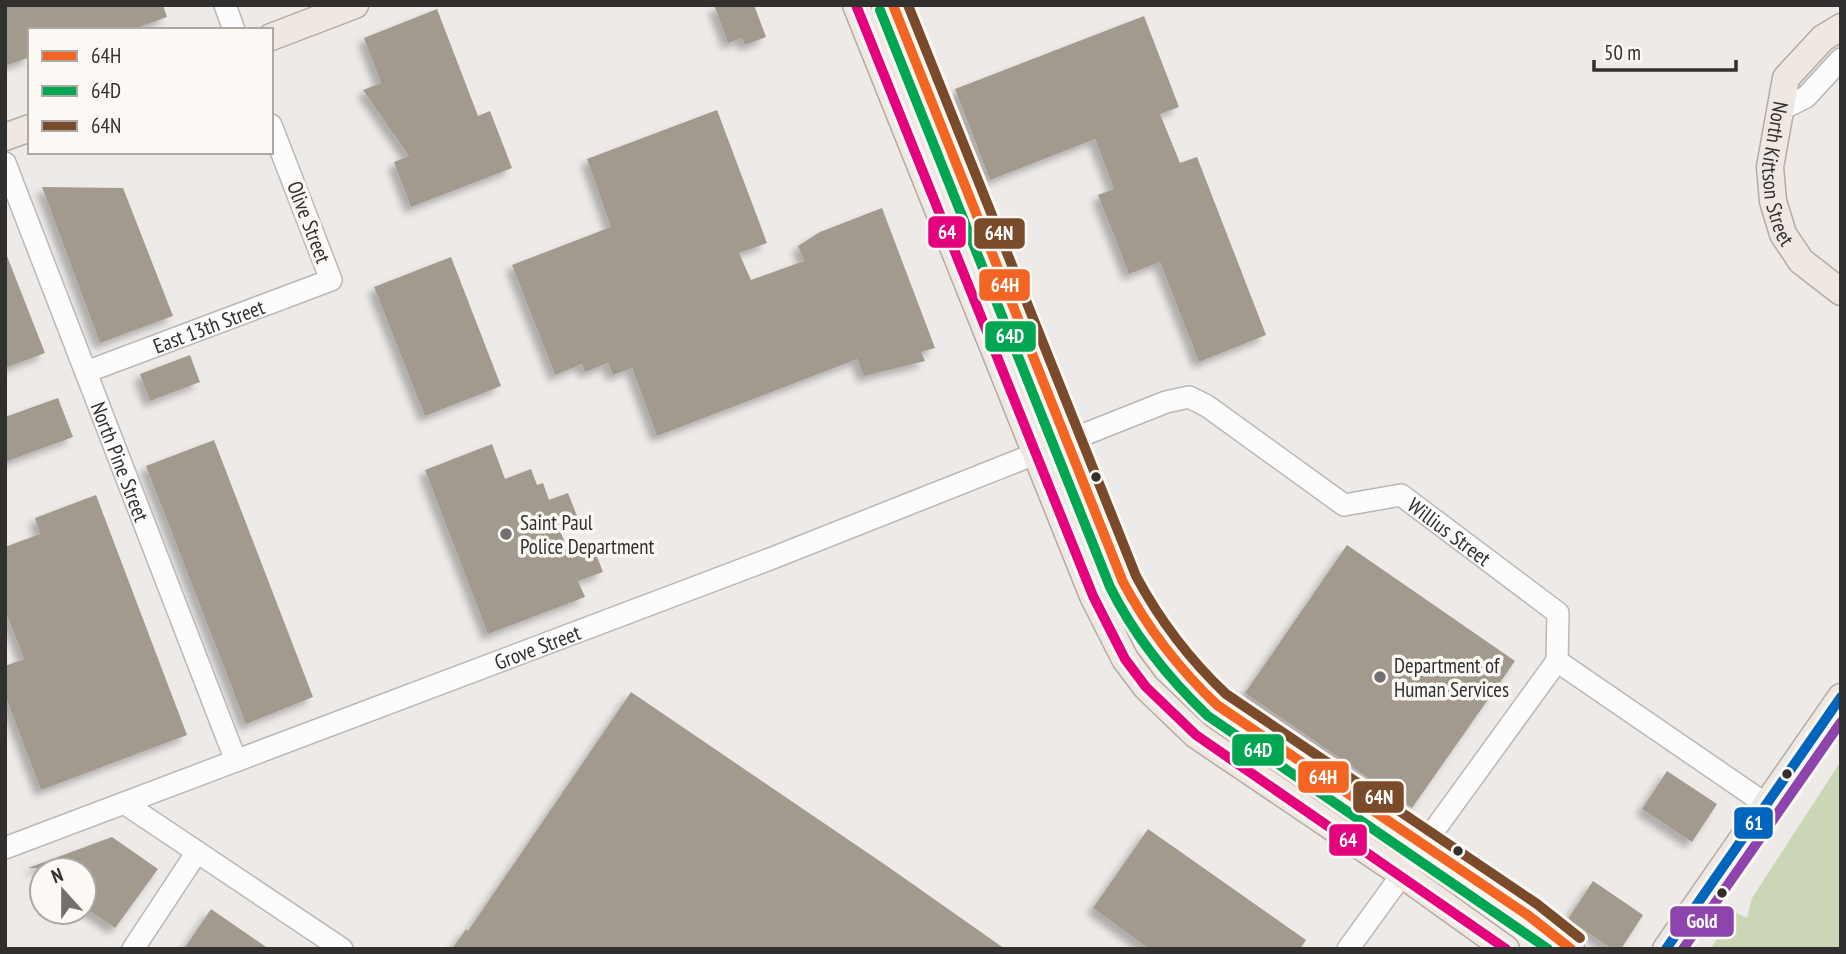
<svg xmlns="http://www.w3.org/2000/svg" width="1846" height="954" font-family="'PT Sans Narrow',sans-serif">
<defs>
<filter id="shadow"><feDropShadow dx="-6" dy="6" stdDeviation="3.5" flood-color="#0004"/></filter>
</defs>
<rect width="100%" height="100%" fill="#edeae8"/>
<polygon fill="#cbd6b6" points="1841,761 1841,949 1710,949 1735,912 1747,918 1752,898"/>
<g fill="#a29a8e" filter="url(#shadow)">
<polygon points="5,5 163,5 167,17 131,30 30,30 30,57 5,66"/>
<polygon points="714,5 754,5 766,37 745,45 742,38 728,43"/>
<polygon points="437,9 478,116 490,111 512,168 411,207 394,162 409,156 363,90 381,83 364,38"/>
<polygon points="1144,16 1179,107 1160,114 1180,163 1197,157 1266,335 1199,362 1160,262 1129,274 1098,195 1114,189 1095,139 990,180 955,89"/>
<polygon points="717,110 767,243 739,253 751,280 804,261 798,246 820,232 882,208 935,348 921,352 925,361 864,376 857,359 657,436 632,368 613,375 608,363 585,372 582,364 555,375 512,265 611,227 587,159"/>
<polygon points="42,187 123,188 173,316 100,343"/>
<polygon points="5,251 45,353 5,368"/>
<polygon points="451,257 501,386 425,416 374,287"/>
<polygon points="190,355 200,382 150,401 140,374"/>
<polygon points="58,398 73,437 5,462 5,417"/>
<polygon points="214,440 313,697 246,724 146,466"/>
<polygon points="492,444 505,479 531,469 537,485 543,483 549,500 568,493 577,516 557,523 569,553 592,544 603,572 578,581 585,597 488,634 425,470"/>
<polygon points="96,495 187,735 41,790 5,695 5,666 24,659 5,610 5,547 40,534 35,518"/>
<polygon points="1347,545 1515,661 1412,808 1245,693"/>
<polygon points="631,692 887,866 1005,949 452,949 466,929 468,931"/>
<polygon points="1667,771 1717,804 1692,842 1642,809"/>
<polygon points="1148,829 1306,940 1300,949 1149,949 1093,908"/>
<polygon points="112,837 158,869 115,928 84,907 84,870 28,868"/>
<polygon points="1593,881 1643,915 1621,949 1612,949 1568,919"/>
<polygon points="211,909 269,949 184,949"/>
</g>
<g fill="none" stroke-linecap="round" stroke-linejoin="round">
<g stroke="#bab8b6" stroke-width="24">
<g id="minor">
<polyline points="225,5 234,30"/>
<polyline points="1782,109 1806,97 1841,59"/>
<path id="s1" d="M5,163L236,761"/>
<path id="s2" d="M86,372L331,280L271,125"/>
<polyline points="124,803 342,949"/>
<path id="s3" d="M5,848L770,559L1166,402L1189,397L1207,406L1344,505L1401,495L1558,613L1557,661L1767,805"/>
<polyline points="133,949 197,852"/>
<polyline points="1348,949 1557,661"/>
</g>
</g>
<g stroke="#b7aaa0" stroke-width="29">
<g id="major">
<polyline points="856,5 1093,596 1125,659 1146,687 1196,735 1400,873 1506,949"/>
<path d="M893,5L1123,582C1149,634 1175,666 1217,705L1529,916L1571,949"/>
<path id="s4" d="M1841,27L1823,38L1786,78L1770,167L1773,201L1783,234L1801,261L1841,292"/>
<polyline points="271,37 355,5"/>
<polyline points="5,137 30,128"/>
<polyline points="1666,949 1841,697"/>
</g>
</g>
<use href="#minor" stroke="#fcfcfc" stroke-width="21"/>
<use href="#major" stroke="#efe7e2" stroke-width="26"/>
<g stroke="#fcf8f4" stroke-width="16">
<path id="bus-1" d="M893,5L1123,582C1148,629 1178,668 1217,705L1529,916L1571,949"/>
</g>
<g stroke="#fcf8f4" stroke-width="16">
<path id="bus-2" d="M880,10L1110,587C1135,637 1168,678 1208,716L1548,949"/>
</g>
<g stroke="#fcf8f4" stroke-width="16">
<path id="bus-3" d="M908,5L1136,576C1160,621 1189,659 1226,694L1537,904L1580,938"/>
</g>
<g stroke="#fcf8f4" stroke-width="16">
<polyline id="bus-4" points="856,5 1093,596 1125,659 1146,687 1196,735 1506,949"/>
</g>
<g stroke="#fcf8f4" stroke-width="16">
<polyline id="bus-5" points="1666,949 1841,697"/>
</g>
<g stroke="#fcf8f4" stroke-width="16">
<polyline id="bus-6" points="1683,949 1841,722"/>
</g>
<use href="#bus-1" stroke="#f26522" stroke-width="10"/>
<use href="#bus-2" stroke="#00a651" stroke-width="10"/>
<use href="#bus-3" stroke="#7a4b2a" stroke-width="10"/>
<use href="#bus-4" stroke="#e5007d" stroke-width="10"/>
<use href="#bus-5" stroke="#0065bd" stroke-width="10"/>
<use href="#bus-6" stroke="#8e44ad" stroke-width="10"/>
</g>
<g fill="#32302f" stroke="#fcf8f4" stroke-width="2.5">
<circle cx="1096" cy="477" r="6"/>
<circle cx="1787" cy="774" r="6"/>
<circle cx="1458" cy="851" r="6"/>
<circle cx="1722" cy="893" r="6"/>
</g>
<g fill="#737170" stroke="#fcf8f4" stroke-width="2.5">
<circle cx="506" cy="534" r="7"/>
<circle cx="1380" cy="677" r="7"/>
</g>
<g text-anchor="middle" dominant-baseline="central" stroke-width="7" stroke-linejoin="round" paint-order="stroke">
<g font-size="21" fill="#32302f" stroke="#fcf8f4">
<text stroke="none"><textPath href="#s4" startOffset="173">North Kittson Street</textPath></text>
<text transform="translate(309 222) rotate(69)">Olive Street</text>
<text stroke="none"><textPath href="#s2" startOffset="131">East 13th Street</textPath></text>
<text stroke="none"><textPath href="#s1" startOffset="320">North Pine Street</textPath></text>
<text stroke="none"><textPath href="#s3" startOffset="1575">Willius Street</textPath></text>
<text stroke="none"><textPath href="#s3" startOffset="569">Grove Street</textPath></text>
</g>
<g font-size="21" fill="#32302f" stroke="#fcf8f4" text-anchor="start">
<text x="520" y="522">Saint Paul<tspan x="520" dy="24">Police Department</tspan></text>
<text x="1394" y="665">Department of<tspan x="1394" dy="24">Human Services</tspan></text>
</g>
</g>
<g stroke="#fcf8f4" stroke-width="2.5">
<rect x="927" y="215" width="40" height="34" rx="7" fill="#e5007d"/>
<rect x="973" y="217" width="53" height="33" rx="7" fill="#7a4b2a"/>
<rect x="978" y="268" width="53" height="34" rx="7" fill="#f26522"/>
<rect x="984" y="320" width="53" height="33" rx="7" fill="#00a651"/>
<rect x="1231" y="733" width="54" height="34" rx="7" fill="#00a651"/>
<rect x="1297" y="760" width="53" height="34" rx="7" fill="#f26522"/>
<rect x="1352" y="780" width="53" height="34" rx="7" fill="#7a4b2a"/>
<rect x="1733" y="806" width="41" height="34" rx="7" fill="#0065bd"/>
<rect x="1328" y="823" width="40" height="34" rx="7" fill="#e5007d"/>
<rect x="1669" y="905" width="66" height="33" rx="7" fill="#8e44ad"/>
</g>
<g font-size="19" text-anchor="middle" font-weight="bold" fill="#fff">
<text x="947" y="239">64</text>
<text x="999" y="240">64N</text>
<text x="1005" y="292">64H</text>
<text x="1010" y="343">64D</text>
<text x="1258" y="757">64D</text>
<text x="1323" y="784">64H</text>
<text x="1379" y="804">64N</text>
<text x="1754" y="830">61</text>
<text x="1348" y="847">64</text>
<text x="1702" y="928">Gold</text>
</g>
<rect width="1846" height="954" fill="none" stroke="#32302f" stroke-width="14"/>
<rect x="28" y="28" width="245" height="126" fill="#fcf8f4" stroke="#aba8a5" stroke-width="2"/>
<rect x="42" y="51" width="35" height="10" fill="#f26522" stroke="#aba8a5" stroke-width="2"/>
<text x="91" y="63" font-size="21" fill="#32302f">64H</text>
<rect x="42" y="86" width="35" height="10" fill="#00a651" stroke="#aba8a5" stroke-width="2"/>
<text x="91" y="98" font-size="21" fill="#32302f">64D</text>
<rect x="42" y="121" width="35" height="10" fill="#7a4b2a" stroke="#aba8a5" stroke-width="2"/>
<text x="91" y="133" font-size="21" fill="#32302f">64N</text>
<g transform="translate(63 891) rotate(339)"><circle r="33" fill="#fcf8f4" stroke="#aba8a5" stroke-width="2"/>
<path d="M0-5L12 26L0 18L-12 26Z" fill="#737170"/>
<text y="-10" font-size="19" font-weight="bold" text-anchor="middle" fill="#32302f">N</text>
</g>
<path d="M1594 60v10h142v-10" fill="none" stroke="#32302f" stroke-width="3.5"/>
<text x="1604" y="60" font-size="21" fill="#32302f" stroke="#fcf8f4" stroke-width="5" paint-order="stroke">50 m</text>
</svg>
